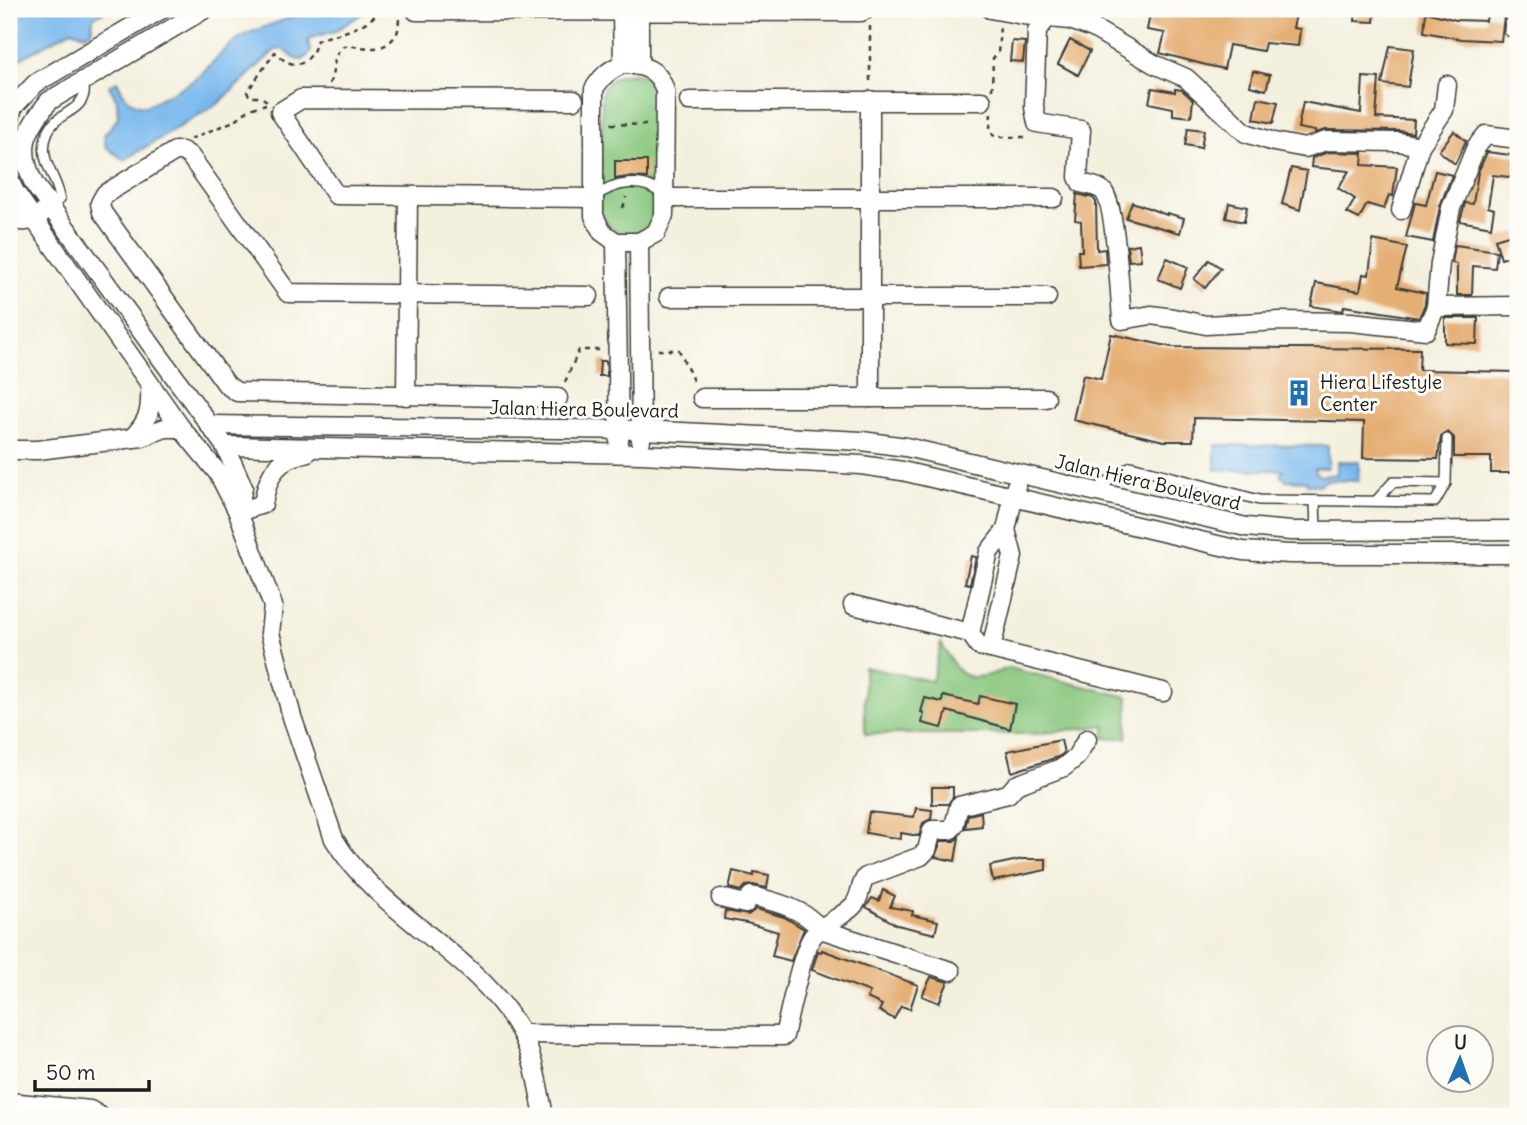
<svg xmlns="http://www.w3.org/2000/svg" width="1527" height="1125" font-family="Delius,sans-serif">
<rect width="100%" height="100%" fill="#fdfcf7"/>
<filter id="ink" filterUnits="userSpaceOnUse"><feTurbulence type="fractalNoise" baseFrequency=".0143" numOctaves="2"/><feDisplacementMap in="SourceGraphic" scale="14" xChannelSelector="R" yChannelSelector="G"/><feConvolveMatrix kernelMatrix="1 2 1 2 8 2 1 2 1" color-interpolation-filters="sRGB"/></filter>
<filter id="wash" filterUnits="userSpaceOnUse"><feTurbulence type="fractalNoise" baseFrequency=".00686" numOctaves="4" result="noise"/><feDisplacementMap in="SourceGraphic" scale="28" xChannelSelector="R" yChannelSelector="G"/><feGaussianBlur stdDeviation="1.57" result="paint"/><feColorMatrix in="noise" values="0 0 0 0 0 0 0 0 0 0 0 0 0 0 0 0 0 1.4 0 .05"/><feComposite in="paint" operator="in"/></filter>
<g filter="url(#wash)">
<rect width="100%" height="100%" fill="#f4f0de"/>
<g fill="#89c87f" stroke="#52724e" stroke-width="2">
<path d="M634,73L646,75L659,92L658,205L653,225C628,238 617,238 600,214L602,93C606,79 619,74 634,73Z"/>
<path d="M941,643C946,651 952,665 960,672C973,683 995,673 1009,668L1128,697L1127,738H1103L1106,726L1034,734H865L864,667L932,681Z"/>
</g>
<g fill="#7ab9ee" stroke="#4b6a85" stroke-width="2">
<polygon points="9,9 108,9 93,18 92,31 85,35 72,30 16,61 9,60"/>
<path d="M308,9H370L335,31L310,38L308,42L311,52L303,60C289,61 290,46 275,50L219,103L124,160L106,147L104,135L118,118L117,100L109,86L117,81C123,95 129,105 146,106C161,97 179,90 194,80C210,68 221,50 238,39C259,25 286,23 308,9Z"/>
<polygon points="1215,445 1328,446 1328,468 1315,468 1316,473 1321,476 1337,474 1337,461 1359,462 1358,481 1327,480 1318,485 1307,484 1307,481 1286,480 1280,475 1284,470 1215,470"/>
</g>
<g id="blocks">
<g fill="#e5ae73">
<polygon points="1151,9 1297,9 1293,28 1300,29 1298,46 1265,43 1263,51 1229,45 1224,69 1206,65 1160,53 1165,33 1147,30"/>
<polygon points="1356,9 1375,9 1374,22 1355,21"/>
<polygon points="1426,12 1456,20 1486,21 1487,15 1504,17 1501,41 1461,39 1424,32"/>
<polygon points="1070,40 1090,51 1078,75 1058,64"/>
<polygon points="1012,41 1025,42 1023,62 1010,61"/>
<polygon points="1390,46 1414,49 1408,87 1382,84"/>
<polygon points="1253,71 1270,75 1266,90 1250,86"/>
<polygon points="1363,77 1379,78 1376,118 1414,120 1413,133 1399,131 1326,130 1315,133 1315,131 1298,128 1303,102 1361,113"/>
<polygon points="1152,88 1175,92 1175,89 1182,90 1193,100 1191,117 1173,115 1173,108 1149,103"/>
<polygon points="1258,98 1278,102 1273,123 1254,119"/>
<polygon points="1188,128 1204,130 1201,148 1185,145"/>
<polygon points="1454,131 1466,141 1455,164 1439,151"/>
<polygon points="1328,152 1363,153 1362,165 1397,167 1393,196 1389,195 1384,209 1367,204 1359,219 1347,213 1355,199 1338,188 1349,171 1311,167 1312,158"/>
<polygon points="1487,152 1518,156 1518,178 1493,175 1488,207 1494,209 1491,227 1460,221 1465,203 1473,204 1478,172"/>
<polygon points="615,161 647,161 647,178 628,177 615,179"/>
<polygon points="1291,168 1307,171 1300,210 1282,204"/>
<polygon points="1435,171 1452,175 1440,206 1433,242 1406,237 1415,203 1426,205"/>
<polygon points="1077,194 1093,198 1096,202 1097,250 1105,249 1106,264 1079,266 1078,251 1082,251 1081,221 1075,220"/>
<polygon points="1132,202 1167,215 1167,213 1184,218 1180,233 1126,218"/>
<polygon points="1229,203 1247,207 1244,222 1226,218"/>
<polygon points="1518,232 1518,248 1513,250 1514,255 1501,259 1495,239"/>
<polygon points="1373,240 1407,247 1397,287 1426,293 1425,304 1419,318 1344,306 1343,311 1311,306 1316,283 1360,291 1363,274 1369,275"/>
<polygon points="1139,244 1141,260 1129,261 1127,246"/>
<polygon points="1455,245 1497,251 1495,268 1473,266 1472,295 1457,295 1457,264 1452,263"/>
<polygon points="1167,258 1188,267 1180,288 1158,279"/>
<polygon points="1209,260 1221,268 1205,288 1194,279"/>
<polygon points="1445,318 1478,318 1477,344 1445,343"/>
<polygon points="1111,334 1172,347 1420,349 1419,370 1518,372 1518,473 1491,473 1491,457 1454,457 1454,438 1448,432 1441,436 1438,459 1363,458 1364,422 1194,418 1193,441 1164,441 1073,420 1083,375 1101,379"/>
<polygon points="600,361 606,361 607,376 599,376"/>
<polygon points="971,556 976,557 970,584 965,583"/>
<polygon points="943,696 978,704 980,696 1015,704 1010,729 947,711 942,728 922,723 924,713 921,712 925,698 942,702"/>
<polygon points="1061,740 1064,753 1058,757 1012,772 1007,751"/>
<polygon points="932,787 953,787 953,797 948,804 932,804"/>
<polygon points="916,808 932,810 931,819 923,823 919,836 901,833 901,839 866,833 869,812 914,817"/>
<polygon points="981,812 982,826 965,828 968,815"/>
<polygon points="959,837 955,861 935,857 941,841 954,841"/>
<polygon points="1023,859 1046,859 1046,870 993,881 990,866"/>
<polygon points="733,871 754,876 754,872 769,875 767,888 753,885 746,886 740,891 729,888"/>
<polygon points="883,890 895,896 890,907 913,911 912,915 938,921 935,934 897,925 866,907 872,898 879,901"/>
<polygon points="756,909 784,917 804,929 791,961 772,956 778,932 747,923 724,919 725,911 748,915"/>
<polygon points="822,950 918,985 910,1009 901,1006 894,1019 879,1011 882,1005 867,998 870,992 812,970 818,951 821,952"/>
<polygon points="931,977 948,982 939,1003 922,996"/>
</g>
</g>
</g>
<g filter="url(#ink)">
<use href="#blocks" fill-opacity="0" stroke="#3c3c39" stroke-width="2"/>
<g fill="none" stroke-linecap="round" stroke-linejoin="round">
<g stroke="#3c3c39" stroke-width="12">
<g id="lane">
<polyline points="1509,31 1512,9"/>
<path d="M595,197C613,183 644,176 662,195"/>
<path d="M51,207L60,199C58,179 41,164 45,142C49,113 77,115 83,97C85,93 84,85 83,81"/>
<polyline points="1094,491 1131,466 1259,500 1435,502 1446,483 1447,439"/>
<polyline points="1315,501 1316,531"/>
<polyline points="1376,501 1393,482 1446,483"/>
</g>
</g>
<g stroke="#3c3c39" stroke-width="21">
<g id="street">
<path d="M205,9L49,101C25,132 17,147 34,184L225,446L243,487L238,512"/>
<polyline points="990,9 1023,15 1070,20 1093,28 1154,64 1186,78 1246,133 1274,142 1305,148 1326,141 1399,142 1420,146"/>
<polyline points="416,11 861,12 867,9"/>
<polyline points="622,11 623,64"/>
<polyline points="639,11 639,65"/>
<path d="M1048,17L1037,31L1034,107L1037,123L1081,130L1078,177L1081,183C1088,185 1097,186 1102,190C1116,201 1120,298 1122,320L1151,315L1173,318L1206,325L1280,321L1351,322L1426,330L1436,307L1440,263L1451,208L1476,147L1486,135L1518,139"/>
<path d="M623,64C644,65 659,69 665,91L664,215L656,233L639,242H616L602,232L594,216V89C602,76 609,70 623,64Z"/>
<polyline points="574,100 301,99 280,112 336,195 594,198"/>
<polyline points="870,100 870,398"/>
<polyline points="689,101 982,101"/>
<polyline points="9,122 13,107 36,83 162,9"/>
<path d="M9,180L15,192L181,428L218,473L238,512L273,606L270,633L292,717L334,839C379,915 475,952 519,1029C534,1055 538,1087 544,1116"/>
<polyline points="664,198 1054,198"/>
<polyline points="1401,210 1420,146 1444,110 1447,85"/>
<path d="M9,217C20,224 32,222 42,213"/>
<polyline points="616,242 619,441"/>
<polyline points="639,242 641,441"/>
<polyline points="669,297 1047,297"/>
<polyline points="1436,307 1518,306"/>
<polyline points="406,396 408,196"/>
<polyline points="558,398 237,392 227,385 102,212 100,203 105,194 175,151 182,151 190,156 288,293 589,296"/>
<polyline points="702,398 1046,398"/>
<polyline points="209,425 641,430 862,441 906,447 1246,527 1291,531 1518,530"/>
<path d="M132,438C150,420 151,410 150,385"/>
<polyline points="225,446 641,454 861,465 902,471 1243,551 1290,554 1518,554"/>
<polyline points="9,450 38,450 142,437 165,428 181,428"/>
<path d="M238,512L263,504C268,473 277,459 308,452"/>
<polyline points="853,605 970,633 979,646 1163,692"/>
<polyline points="970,633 989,552 1006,530 1016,486"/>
<polyline points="991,649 1013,556 1006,530"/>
<path d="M721,898L745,904L751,896C774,901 805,909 820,929L951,971"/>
<path d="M522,1034L784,1036C789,1015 802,950 813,936C824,923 841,918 853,906C861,898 859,886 866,877L921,856L927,850L932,830H950L954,826L959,806L1008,794L1016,785L1064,767L1076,757L1087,739"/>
<polyline points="9,1102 90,1110 100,1116"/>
</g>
</g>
<g stroke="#3c3c39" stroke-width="2.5" stroke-dasharray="5 5" stroke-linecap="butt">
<polyline points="870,26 870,86"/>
<path d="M329,84C336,71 331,55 344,46C361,44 381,57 396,35C400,29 397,21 401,14"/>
<polyline points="992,90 993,58 998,54 1000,26"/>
<path d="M267,101L261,97H250L247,92L275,52C294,73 311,65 317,40C343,32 362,30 382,9"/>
<polyline points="991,113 990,129 993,135 999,137 1027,137"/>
<polyline points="611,124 650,125"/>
<polyline points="190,139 234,121 250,109 266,104"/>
<polyline points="623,208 626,197"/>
<polyline points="658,350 679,350 695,385"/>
<polyline points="565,382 579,350 600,350"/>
</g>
<use href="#lane" stroke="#fff" stroke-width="9"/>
<use href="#street" stroke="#fff" stroke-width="18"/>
</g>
</g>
<defs>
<g id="building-bare" transform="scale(2.1)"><path d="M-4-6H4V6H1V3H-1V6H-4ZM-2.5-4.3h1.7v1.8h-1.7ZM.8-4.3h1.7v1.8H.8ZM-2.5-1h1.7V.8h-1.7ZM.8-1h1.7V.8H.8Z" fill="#1f6fb2" stroke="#fdfcf7" stroke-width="2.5" paint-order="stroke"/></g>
</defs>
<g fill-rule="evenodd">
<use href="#building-bare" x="1299" y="393"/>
</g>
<g text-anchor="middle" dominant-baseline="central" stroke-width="6" stroke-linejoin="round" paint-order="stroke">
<g font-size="19" fill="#1c1c1c" stroke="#fdfcf7" text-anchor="start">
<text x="1320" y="382">Hiera Lifestyle<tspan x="1320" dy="22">Center</tspan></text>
</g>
<g font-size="19" fill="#1c1c1c" stroke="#fdfcf7">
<text transform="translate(584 409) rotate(1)">Jalan Hiera Boulevard</text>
<text transform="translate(1148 482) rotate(13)">Jalan Hiera Boulevard</text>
</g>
</g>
<rect width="1527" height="1125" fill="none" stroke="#fdfcf7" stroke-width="35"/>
<g transform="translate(1460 1059) rotate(2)"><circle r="33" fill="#fdfcf7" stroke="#a3a29f" stroke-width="2"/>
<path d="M0-5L12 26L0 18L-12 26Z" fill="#1f6fb2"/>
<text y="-10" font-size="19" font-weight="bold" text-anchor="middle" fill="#1c1c1c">U</text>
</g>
<path d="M35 1080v10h114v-10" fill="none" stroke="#1c1c1c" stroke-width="3.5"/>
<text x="46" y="1080" font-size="21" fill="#1c1c1c" stroke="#fdfcf7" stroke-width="5" paint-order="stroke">50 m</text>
</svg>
